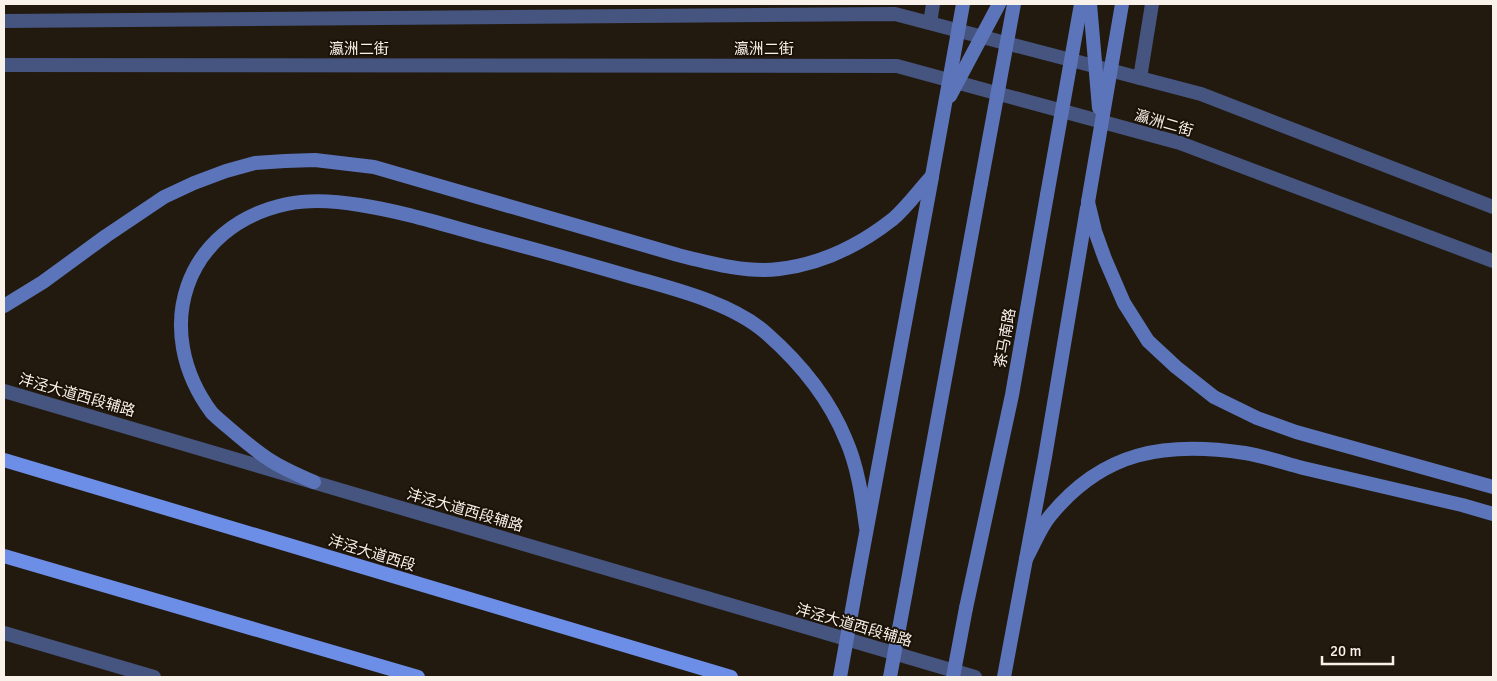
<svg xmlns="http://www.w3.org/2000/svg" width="1497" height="681" font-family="Signika,'Noto Sans SC',sans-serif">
<rect width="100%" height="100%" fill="#231a0f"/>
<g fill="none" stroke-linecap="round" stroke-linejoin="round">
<g stroke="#455580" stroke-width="14">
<polyline points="930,23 933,4"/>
<polyline points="1140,78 1152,4"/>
</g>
<g stroke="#455580" stroke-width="14">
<polyline points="4,21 895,14 1201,94 1493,207"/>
<polyline points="4,65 897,66 1180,143 1493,261"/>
<polyline points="4,391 975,677"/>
<polyline points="4,633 154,677"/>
</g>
<g stroke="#5c75ba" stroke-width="14">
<polyline points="1088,202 1095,231 1105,259 1124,303 1148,341 1176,367 1214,397 1257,418 1296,432 1493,487"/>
<path d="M4,306L43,282L106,236L164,197L194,183L226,171L255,163L285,161L315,160L374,167L678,255C710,263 746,273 779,269C822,264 860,245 893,219C907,207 919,190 932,176"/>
<path d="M314,482C300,476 286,470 273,462C258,453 243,440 229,428C223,423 217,418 212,413C150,330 184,226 287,204C311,199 336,201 360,205C406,212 451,227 496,239C542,251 587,264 632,277C674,289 732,303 766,333C799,362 829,398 846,440C858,467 862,498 866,527"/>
<path d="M1026,559C1034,545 1040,528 1050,516C1103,451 1165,441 1245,453C1264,456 1284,463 1303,468C1356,480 1409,493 1462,505L1493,514"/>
<polyline points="857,582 932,177"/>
<polyline points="906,591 981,183"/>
<polyline points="966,608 1012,395 1047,195"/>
<polyline points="1004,677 1045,457 1087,208"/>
</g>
<g stroke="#6d8ee7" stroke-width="14">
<polyline points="4,460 731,677"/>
<polyline points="4,556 418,677"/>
</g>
<g stroke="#5c75ba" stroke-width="14">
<polyline points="1090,4 1099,108"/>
<polyline points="950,96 999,4"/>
<polyline points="932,176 963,4"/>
<polyline points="981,183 1014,4"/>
<polyline points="1047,195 1081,4"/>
<polyline points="1088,202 1122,4"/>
<polyline points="840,677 857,582"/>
<polyline points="890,677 906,591"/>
<polyline points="953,677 966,608"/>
</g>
</g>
<g text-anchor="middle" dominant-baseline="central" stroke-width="4" stroke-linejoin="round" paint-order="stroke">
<g font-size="15" fill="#f9f2ea" stroke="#1a1107">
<text x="359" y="49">瀛洲二街</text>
<text x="764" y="49">瀛洲二街</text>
<text transform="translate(1164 123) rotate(16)">瀛洲二街</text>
<text transform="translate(1005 338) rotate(-80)">茶马南路</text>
<text transform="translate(77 395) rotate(16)">沣泾大道西段辅路</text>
<text transform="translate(465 510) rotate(16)">沣泾大道西段辅路</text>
<text transform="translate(372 553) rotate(17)">沣泾大道西段</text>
<text transform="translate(854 625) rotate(16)">沣泾大道西段辅路</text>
</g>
</g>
<rect width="1497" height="681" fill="none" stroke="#f9f2ea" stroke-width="10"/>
<path d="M1322 656v8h71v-8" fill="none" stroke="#f9f2ea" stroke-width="2.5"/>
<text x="1330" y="656" font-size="15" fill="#f9f2ea" stroke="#1a1107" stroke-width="4" paint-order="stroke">20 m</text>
</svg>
